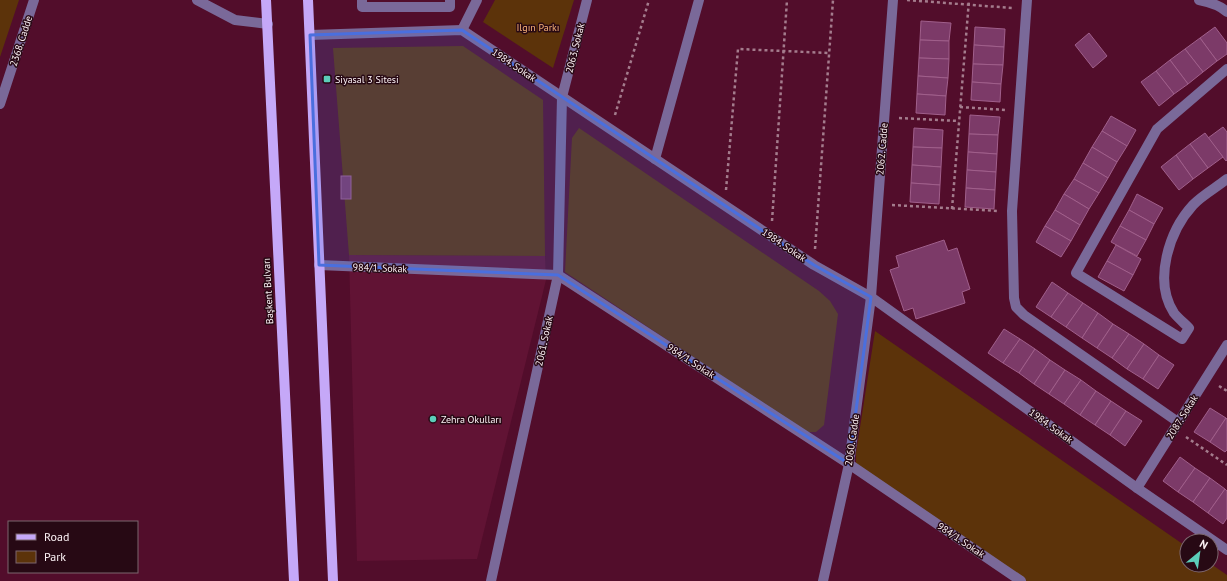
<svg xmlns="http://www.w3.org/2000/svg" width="1227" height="581" font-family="'PT Sans',sans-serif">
<rect width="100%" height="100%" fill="#520d2b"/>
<polygon fill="#611334" points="349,255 545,256 546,280 477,559 357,561"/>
<g fill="#5c330a">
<polygon points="0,0 19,0 0,57"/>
<polygon points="495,0 574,0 553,68 483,22"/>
<polygon points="463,46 543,100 545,256 349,255 333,48"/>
<polygon points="579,128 819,291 830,301 838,314 824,425 816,432 806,432 565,272 572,138"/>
<polygon points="875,331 1187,547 1187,565 1211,565 1211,564 1227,575 1227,581 1021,581 856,465 856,453"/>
</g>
<g fill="#7c3a68" stroke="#a05f8b">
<polygon points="921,21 951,23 949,41 920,40"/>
<polygon points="975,27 1005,29 1004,47 974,45"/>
<polygon points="1215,27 1227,43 1227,54 1217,61 1200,38"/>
<polygon points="1089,33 1107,56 1093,68 1075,45"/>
<polygon points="1200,38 1217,61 1203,72 1185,49"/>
<polygon points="920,40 949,41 949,59 919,58"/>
<polygon points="974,45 1004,47 1003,65 973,64"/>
<polygon points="1185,49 1203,72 1188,84 1170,60"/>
<polygon points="919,58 949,59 948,78 918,76"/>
<polygon points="1170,60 1188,84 1174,94 1156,71"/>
<polygon points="973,64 1003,65 1001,84 972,82"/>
<polygon points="1156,71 1174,94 1159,106 1141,82"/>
<polygon points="918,76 948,78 946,96 917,94"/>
<polygon points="972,82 1001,84 1000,102 971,100"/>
<polygon points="917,94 946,96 945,115 916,113"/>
<polygon points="970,115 1000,117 998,135 969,134"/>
<polygon points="1111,116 1136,130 1127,146 1102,131"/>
<polygon points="1223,127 1227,132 1227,160 1226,161 1208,138"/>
<polygon points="914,128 943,130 942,148 913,147"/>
<polygon points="1102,131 1127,146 1117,162 1092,147"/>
<polygon points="1205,133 1223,157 1208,168 1190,144"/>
<polygon points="969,134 998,135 997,154 968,152"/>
<polygon points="1190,144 1208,168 1193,179 1176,155"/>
<polygon points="913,147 942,148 941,167 912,165"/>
<polygon points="1092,147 1117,162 1108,178 1083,163"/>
<polygon points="968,152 997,154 996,172 967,170"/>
<polygon points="1176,155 1193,179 1179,190 1161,167"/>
<polygon points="1083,163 1108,178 1099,193 1074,179"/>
<polygon points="912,165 941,167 940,185 911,183"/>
<polygon points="967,170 996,172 995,190 966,188"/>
<rect x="341" y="176" width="10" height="23"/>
<polygon points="1074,179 1099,193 1089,209 1064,194"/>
<polygon points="911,183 940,185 939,204 910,202"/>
<polygon points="966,188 995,190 994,209 965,207"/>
<polygon points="1064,194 1089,209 1080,225 1055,210"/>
<polygon points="1137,194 1163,208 1154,224 1129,210"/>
<polygon points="1055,210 1080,225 1071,241 1045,226"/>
<polygon points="1129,210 1154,224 1146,240 1120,226"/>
<polygon points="1045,226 1071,241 1061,257 1036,242"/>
<polygon points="1120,226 1146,240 1137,256 1111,242"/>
<polygon points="944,240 948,251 957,248 970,289 962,292 965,303 916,319 913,308 904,311 890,270 899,267 896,256"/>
<polygon points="1116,245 1141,259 1133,275 1107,261"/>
<polygon points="1107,261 1133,275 1124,291 1098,277"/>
<polygon points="1052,282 1068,293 1051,317 1036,307"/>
<polygon points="1068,293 1083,303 1066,327 1051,317"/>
<polygon points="1083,303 1098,313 1082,338 1066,327"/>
<polygon points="1098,313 1113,324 1097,348 1082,338"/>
<polygon points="1113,324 1129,334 1112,358 1097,348"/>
<polygon points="1004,329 1020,339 1003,363 988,353"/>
<polygon points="1129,334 1144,344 1127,369 1112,358"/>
<polygon points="1020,339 1035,349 1019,373 1003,363"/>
<polygon points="1144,344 1159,355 1143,379 1127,369"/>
<polygon points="1035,349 1050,360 1034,384 1019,373"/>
<polygon points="1159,355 1174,365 1158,389 1143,379"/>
<polygon points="1050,360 1065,370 1049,394 1034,384"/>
<polygon points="1065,370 1081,380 1064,404 1049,394"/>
<polygon points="1081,380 1096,391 1080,415 1064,404"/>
<polygon points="1096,391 1111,401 1095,425 1080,415"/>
<polygon points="1111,401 1126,411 1110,435 1095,425"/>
<polygon points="1210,408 1226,418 1210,442 1194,432"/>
<polygon points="1126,411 1142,421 1125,446 1110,435"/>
<polygon points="1226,418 1227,419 1227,450 1225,452 1210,442"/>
<polygon points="1180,457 1195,468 1178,492 1163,481"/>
<polygon points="1195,468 1210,478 1193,502 1178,492"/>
<polygon points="1210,478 1225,489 1208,513 1193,502"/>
<polygon points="1225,489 1227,491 1227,518 1223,524 1208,513"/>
</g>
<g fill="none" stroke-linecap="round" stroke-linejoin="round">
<g stroke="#a47c8d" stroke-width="2.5" stroke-dasharray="3 3" stroke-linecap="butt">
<polyline points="907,0 1012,8"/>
<polyline points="960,107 1006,110"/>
<polyline points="615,115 649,0"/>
<polyline points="899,118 959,121"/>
<polyline points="726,190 738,49 829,53"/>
<polyline points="892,205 999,211"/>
<polyline points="952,209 969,0"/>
<polyline points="772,221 787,0"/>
<polyline points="815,249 833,0"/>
<polyline points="1219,386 1227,391"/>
<polyline points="1186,437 1227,465"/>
</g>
<g stroke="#7a6999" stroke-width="10">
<polyline points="197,0 235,20 268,24"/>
<polyline points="362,0 362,7 450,7 450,0"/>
<polyline points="1027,0 1012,211 1014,298 1016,307 1024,315 1178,422"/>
<path d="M1199,0C1209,2 1220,5 1227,12"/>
<polyline points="462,30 477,0"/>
<polyline points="310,35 462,30 814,265 871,297 1137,488 1227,550"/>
<path d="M1227,69L1157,129L1076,273L1182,339L1189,328C1184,323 1178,318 1174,313C1153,281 1169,231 1193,205C1201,196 1217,187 1227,179"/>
<polyline points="655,159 699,0"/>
<polyline points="319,265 558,275 849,464 1021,581"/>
<polyline points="1137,488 1227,345"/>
<polyline points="491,581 558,275 562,97 587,0"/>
</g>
<g stroke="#7a6999" stroke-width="10">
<polyline points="0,104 34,0"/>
<polyline points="823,581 849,464 871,297 893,0"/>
</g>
<g stroke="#c5a8f8" stroke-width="10">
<polyline points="266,0 294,581"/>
<polyline points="308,0 333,581"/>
</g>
</g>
<path fill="#4a6fde" fill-opacity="0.2" stroke="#4a6fde" stroke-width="3" stroke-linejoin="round" d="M462,30L814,265L871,297L849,464L558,275L319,265L310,35Z"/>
<g fill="#5cceba" stroke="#270914" stroke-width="1.5">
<rect x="323" y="75" width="8" height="8" rx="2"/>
<circle cx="433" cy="419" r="4"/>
</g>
<g text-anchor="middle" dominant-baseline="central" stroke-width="3" stroke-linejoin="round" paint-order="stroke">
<g font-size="10" fill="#fab479" stroke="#270914">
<text x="538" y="27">Ilgın Parkı</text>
</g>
<g font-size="10" fill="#fcf2f5" stroke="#270914">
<text transform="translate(21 41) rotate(-72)">2368. Cadde</text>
<text transform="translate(575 48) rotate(-76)">2063. Sokak</text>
<text transform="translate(514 65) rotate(34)">1984. Sokak</text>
<text transform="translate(882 149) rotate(-85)">2062. Cadde</text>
<text transform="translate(784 245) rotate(34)">1984. Sokak</text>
<text transform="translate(380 268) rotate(2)">984/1. Sokak</text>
<text transform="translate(268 291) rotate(-93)">Başkent Bulvarı</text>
<text transform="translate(544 341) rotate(-78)">2061. Sokak</text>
<text transform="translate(691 361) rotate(33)">984/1. Sokak</text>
<text transform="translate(1182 417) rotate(-58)">2087. Sokak</text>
<text transform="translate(1051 426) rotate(36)">1984. Sokak</text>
<text transform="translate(852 440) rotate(-82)">2060. Cadde</text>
<text transform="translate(961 540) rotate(34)">984/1. Sokak</text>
</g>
<g font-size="10" fill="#fcf2f5" stroke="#270914" text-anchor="start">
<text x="335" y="79">Siyasal 3 Sitesi</text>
<text x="441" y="419">Zehra Okulları</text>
</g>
</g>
<rect x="8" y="521" width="130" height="52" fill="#270914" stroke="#7c666e"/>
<rect x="16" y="534" width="20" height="6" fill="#c5a8f8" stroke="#7c666e"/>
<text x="44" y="541" font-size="12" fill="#fcf2f5">Road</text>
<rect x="16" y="551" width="20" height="12" fill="#5c330a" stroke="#7c666e"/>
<text x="44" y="561" font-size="12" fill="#fcf2f5">Park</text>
<g transform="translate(1199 553) rotate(29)"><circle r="19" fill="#270914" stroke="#7c666e"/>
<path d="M0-3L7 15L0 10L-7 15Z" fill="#5cceba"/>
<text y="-6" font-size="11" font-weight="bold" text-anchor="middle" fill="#fcf2f5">N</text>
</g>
</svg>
